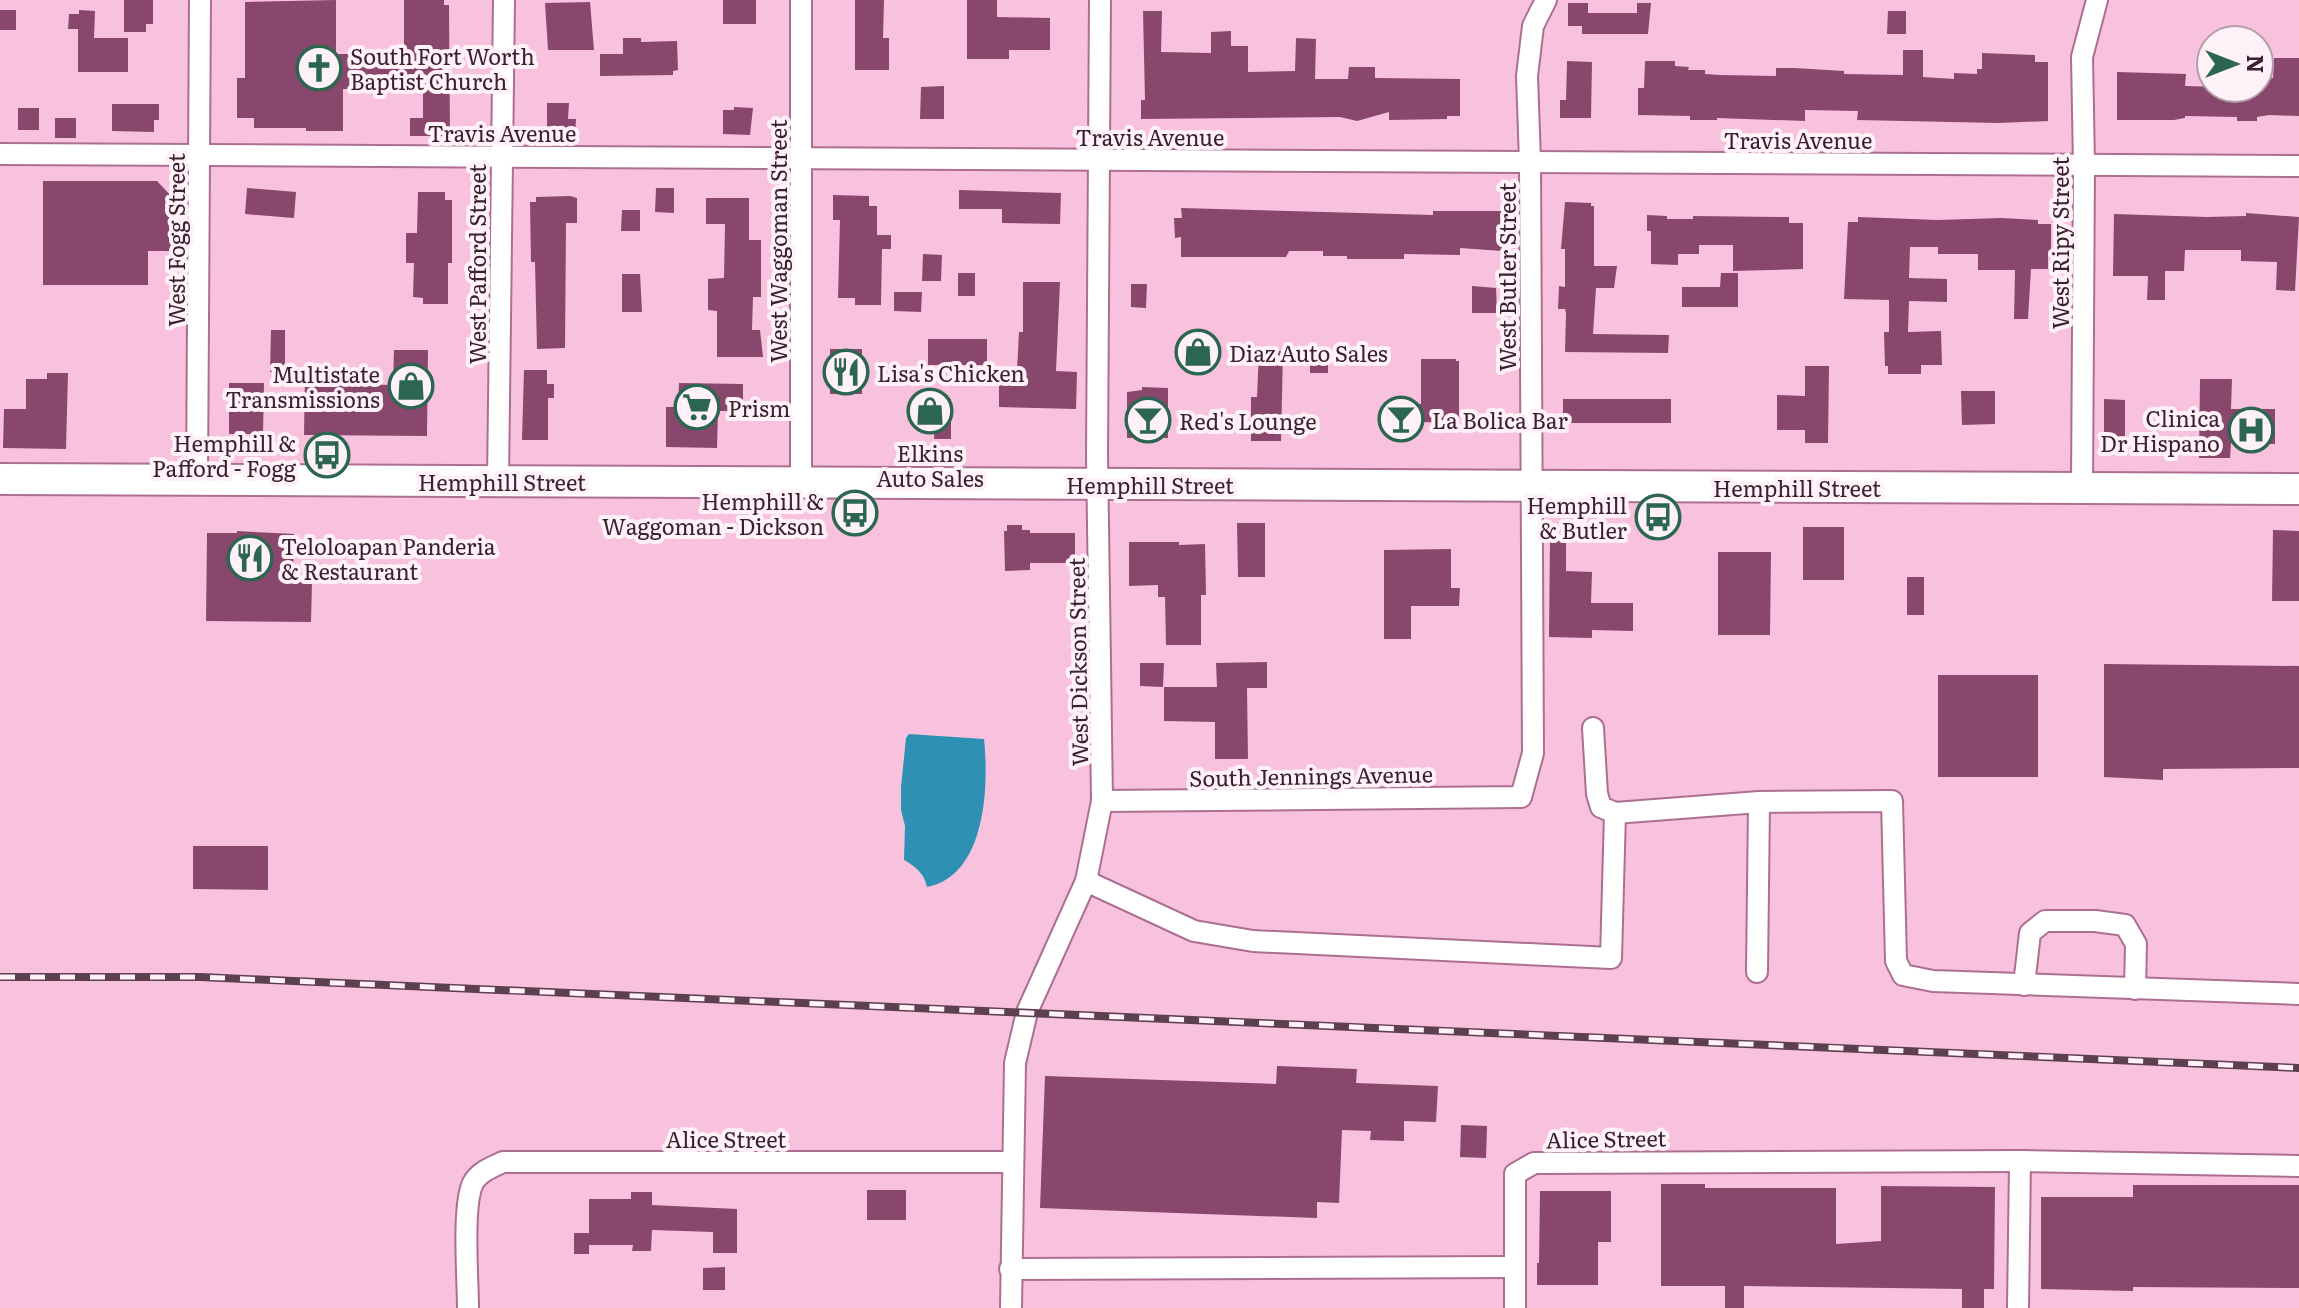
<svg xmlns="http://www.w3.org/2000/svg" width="2299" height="1308" font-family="Literata,serif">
<rect width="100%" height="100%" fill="#f8c2df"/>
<path fill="#2e91b3" d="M909,734L984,739C989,786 986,876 927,887C924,873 916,867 904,860L905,826L901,810V787L906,738Z"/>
<g fill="#89476d">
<polygon points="124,0 153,0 153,24 146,24 146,32 124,32"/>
<polygon points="336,0 336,54 404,54 404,0 444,0 444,5 449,5 450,136 410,136 410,118 423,118 423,85 374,85 374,89 343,89 343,131 306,131 306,128 254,128 254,118 237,118 237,78 245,78 245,2"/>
<rect x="723" y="0" width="33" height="24"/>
<polygon points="855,0 884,0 883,38 889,38 889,70 855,70"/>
<polygon points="967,0 997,0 997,17 1050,18 1050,50 1009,50 1009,59 967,59"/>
<polygon points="590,2 594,50 548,50 545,3"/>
<polygon points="1568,3 1588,3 1588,13 1637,13 1637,3 1651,3 1648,34 1582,34 1582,26 1568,26"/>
<rect x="0" y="10" width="16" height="20"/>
<polygon points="79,10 95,11 94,38 128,38 128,72 78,72 78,29 68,29 69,14 79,14"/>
<polygon points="1143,11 1162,11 1161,52 1211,53 1211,32 1231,31 1231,46 1248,46 1248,72 1295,71 1296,38 1316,39 1315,79 1348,79 1349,67 1375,67 1375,78 1460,79 1460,116 1447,116 1447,119 1389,120 1389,112 1357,121 1340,117 1141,119 1141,100 1145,100"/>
<polygon points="1888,11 1906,11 1906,34 1887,34"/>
<polygon points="623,38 641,38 641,42 677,41 678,70 673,71 673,75 600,76 600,54 623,54"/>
<polygon points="1903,50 1923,50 1923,77 1954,79 1954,73 1977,74 1977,69 1982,69 1982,53 2035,55 2035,62 2048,62 2048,121 1998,123 1857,120 1858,111 1805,110 1805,121 1717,118 1717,120 1690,120 1690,116 1638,115 1638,88 1644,88 1645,61 1675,61 1675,66 1689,67 1688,70 1705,70 1705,74 1720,75 1776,76 1776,68 1794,68 1844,71 1844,74 1903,75"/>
<polygon points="2274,58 2299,58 2299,116 2269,115 2257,117 2257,121 2237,121 2237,117 2185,116 2185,118 2174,120 2117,120 2117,72 2186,74 2185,86 2259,88 2259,78 2273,78"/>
<polygon points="1567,61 1592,62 1591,118 1560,118 1560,100 1566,100"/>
<polygon points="944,86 944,119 920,119 921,87"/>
<polygon points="547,103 569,103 568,119 576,119 575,137 547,133"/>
<polygon points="112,104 159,104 159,120 154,120 154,132 112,131"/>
<polygon points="734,107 753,108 750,135 723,134 723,110 734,110"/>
<rect x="18" y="108" width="21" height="22"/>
<rect x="55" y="118" width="21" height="20"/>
<polygon points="43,181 157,181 173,198 173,251 148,251 148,285 43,285"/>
<polygon points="247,188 296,192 294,218 245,214"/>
<polygon points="656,188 674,188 674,213 655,212"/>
<polygon points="959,190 1061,193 1060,224 1002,223 1002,209 959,209"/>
<polygon points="418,192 445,192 445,200 452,200 452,263 448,263 448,304 423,304 423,298 413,297 414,263 406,263 406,233 417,233"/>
<polygon points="833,195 869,196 869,206 877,206 877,235 891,235 891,249 882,249 881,305 855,305 855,298 838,298 840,220 833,220"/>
<polygon points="570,196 577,198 577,223 566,223 565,348 537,349 535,262 531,262 530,202 536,202 536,197"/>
<polygon points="706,198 749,198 749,240 761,240 761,297 753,297 752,330 760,330 763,357 717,357 717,311 708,310 708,279 724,278 725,224 706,224"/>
<polygon points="1565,202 1591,203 1591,206 1594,206 1594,266 1617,266 1614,288 1596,288 1593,334 1669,335 1668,353 1565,352 1566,313 1565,309 1558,309 1559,286 1565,287 1565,249 1561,249"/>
<polygon points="1181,208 1433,215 1433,211 1503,211 1502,251 1460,248 1460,255 1404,254 1404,259 1347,259 1347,256 1323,256 1323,251 1289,251 1286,257 1181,257 1181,237 1175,238 1174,218 1182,218"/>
<polygon points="622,210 640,210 640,231 621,231"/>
<polygon points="2246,213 2299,217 2295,291 2276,290 2277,262 2241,261 2241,250 2185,250 2184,271 2165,271 2165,300 2147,300 2148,276 2113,276 2114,214 2207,217 2246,216"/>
<polygon points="1647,215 1667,216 1667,219 1693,219 1693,216 1789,217 1789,223 1803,223 1803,269 1733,271 1733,245 1699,245 1699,254 1678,254 1678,265 1651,264 1651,231 1647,231"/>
<polygon points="1858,217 1938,220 2001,218 2038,220 2038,224 2051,224 2051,253 2048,253 2048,269 2031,269 2028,319 2014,319 2015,270 1978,270 1978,254 1938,254 1938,247 1910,247 1909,278 1947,279 1947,302 1909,301 1908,332 1941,331 1942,365 1921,365 1921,374 1888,374 1888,366 1885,366 1884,332 1889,332 1889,300 1844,299 1848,222 1858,222"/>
<polygon points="923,254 942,255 941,281 922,281"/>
<rect x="958" y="273" width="17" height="23"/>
<polygon points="1721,273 1738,273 1738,307 1682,307 1682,287 1720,287"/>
<polygon points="622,274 640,274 642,312 622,312"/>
<polygon points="1023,282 1060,282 1056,371 1077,372 1076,409 999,407 999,370 1017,371 1019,332 1023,332"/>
<polygon points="1131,284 1147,284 1146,308 1131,307"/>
<polygon points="1472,286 1496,288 1497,313 1472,313"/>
<polygon points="894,292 922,292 921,312 894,311"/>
<polygon points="271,330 285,330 285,372 270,372"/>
<rect x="928" y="339" width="59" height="26"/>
<rect x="1189" y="342" width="17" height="21"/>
<rect x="830" y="349" width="32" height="45"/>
<polygon points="394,350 428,350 427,436 304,435 305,375 345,376 345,384 393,385"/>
<polygon points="1259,351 1283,351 1281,441 1251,441 1251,397 1257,397"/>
<polygon points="1310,354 1328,355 1328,373 1310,373"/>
<polygon points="1421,359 1456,359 1456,361 1459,361 1459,423 1418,422 1418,435 1384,434 1384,404 1421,404"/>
<polygon points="1805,366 1829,366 1828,443 1805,443 1805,430 1777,430 1777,395 1805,396"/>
<polygon points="524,370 547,370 547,384 554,384 554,398 548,398 548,440 522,440"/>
<polygon points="47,373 68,373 66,449 3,448 4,409 26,409 26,379 47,379"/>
<polygon points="2200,379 2232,379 2231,409 2275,409 2275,444 2231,443 2230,458 2199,458"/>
<polygon points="229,383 264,383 263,434 229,434"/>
<polygon points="679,383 743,384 743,411 718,411 717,448 666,447 666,407 678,407"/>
<polygon points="1142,387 1168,388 1168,438 1127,438 1127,392 1142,390"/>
<polygon points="1961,391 1995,391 1995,424 1962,425"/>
<polygon points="951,399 951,439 934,439 935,422 909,422 909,400"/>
<rect x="1563" y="399" width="108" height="24"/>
<polygon points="2104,399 2125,400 2125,438 2104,438"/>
<polygon points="1237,523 1265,523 1265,577 1238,577"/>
<polygon points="1007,525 1022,525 1022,530 1030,530 1030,533 1075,533 1075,563 1030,563 1030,570 1005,571 1004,531 1007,531"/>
<rect x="1803" y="527" width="41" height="53"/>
<polygon points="2273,530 2299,531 2299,601 2272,601"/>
<polygon points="237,531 294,534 293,582 312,582 311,622 206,621 207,533 237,533"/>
<polygon points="1550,538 1566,539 1566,571 1592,572 1591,603 1633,603 1633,631 1592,630 1592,638 1549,637"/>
<polygon points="1129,542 1179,542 1179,545 1205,544 1206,595 1201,595 1201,645 1166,645 1165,597 1158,597 1158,585 1129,586"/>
<polygon points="1451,549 1451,588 1460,588 1459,606 1411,606 1411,639 1384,639 1384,550"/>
<polygon points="1718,552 1771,552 1770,635 1718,635"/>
<rect x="1907" y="577" width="17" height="38"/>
<polygon points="1267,662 1267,688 1247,688 1248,759 1215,759 1215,722 1164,721 1164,687 1217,687 1216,663"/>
<polygon points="1140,663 1164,663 1163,687 1140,686"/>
<polygon points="2104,664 2299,666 2299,768 2163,769 2163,780 2104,777"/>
<rect x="1938" y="675" width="100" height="102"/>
<polygon points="193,846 268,846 268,890 193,889"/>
<polygon points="1277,1066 1357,1069 1356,1083 1438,1086 1436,1122 1404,1121 1404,1141 1370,1140 1371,1131 1342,1130 1339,1203 1317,1202 1317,1218 1040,1208 1045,1076 1276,1084"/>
<polygon points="1461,1125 1487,1126 1486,1158 1460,1157"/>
<polygon points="1661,1184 1705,1184 1705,1188 1836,1188 1836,1244 1881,1241 1881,1186 1995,1187 1994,1289 1984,1289 1984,1308 1962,1308 1962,1289 1744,1286 1744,1308 1725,1308 1725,1286 1661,1286"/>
<polygon points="2133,1185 2299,1185 2299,1288 2133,1287 2133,1291 2041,1289 2041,1197 2133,1197"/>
<rect x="867" y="1190" width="39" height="30"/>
<polygon points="1540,1191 1611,1191 1611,1242 1598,1242 1598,1285 1537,1285 1537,1263 1539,1263"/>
<polygon points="631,1192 652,1192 652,1205 737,1209 737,1253 713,1253 713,1232 652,1230 651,1251 632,1251 633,1245 589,1245 589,1254 574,1254 574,1233 589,1233 589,1239 589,1199 631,1199"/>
<polygon points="725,1267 725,1290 703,1290 703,1268"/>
</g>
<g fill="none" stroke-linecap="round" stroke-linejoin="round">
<g stroke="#ac6f91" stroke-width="24">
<g id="minor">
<polyline points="0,154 2299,166"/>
<polyline points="197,480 200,0"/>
<polyline points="498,481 504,0"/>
<polyline points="801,483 801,0"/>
<polyline points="2082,488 2084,165 2082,57 2097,0"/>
<polyline points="1593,728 1597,794 1601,807 1615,813 1759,802 1892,801 1896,961 1903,975 1933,981 2299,994"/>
<polyline points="1102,801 1521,797 1533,753 1530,162 1527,76 1533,26 1546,0"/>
<polyline points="1086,881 1194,931 1253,941 1611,958 1615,813"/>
<polyline points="1757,972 1759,802"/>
<polyline points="2024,985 2030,933 2045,921 2095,921 2125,925 2136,944 2135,989"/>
<polyline points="1010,1269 1515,1267"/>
<path d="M468,1308C468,1280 462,1205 473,1183C479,1172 492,1167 503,1162H1012"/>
<polyline points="1011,1308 1015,1063 1027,1012 1086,881 1102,801 1097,455 1100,0"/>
<polyline points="1515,1308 1515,1174 1534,1163 2020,1161 2299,1166"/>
<polyline points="2018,1308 2020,1161"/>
</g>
</g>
<g stroke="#ac6f91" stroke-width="34">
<polyline id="secondary" points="0,479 2299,489"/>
</g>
<use href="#minor" stroke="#fff" stroke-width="20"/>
<use href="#secondary" stroke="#fff" stroke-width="30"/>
<g stroke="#5d3f4f" stroke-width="8">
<polyline id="rail" points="0,977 200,977 2299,1068"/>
</g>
<use href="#rail" stroke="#fff1f8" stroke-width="5" stroke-dasharray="15" stroke-linecap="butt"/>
</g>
<defs>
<g id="church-ring" transform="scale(2.3)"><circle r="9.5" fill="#fff1f8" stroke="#2c6650" stroke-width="1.5"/><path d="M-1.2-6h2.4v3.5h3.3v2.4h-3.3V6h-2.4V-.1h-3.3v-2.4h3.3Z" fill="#2c6650"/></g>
<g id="shop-ring" transform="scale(2.3)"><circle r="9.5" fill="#fff1f8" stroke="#2c6650" stroke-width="1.5"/><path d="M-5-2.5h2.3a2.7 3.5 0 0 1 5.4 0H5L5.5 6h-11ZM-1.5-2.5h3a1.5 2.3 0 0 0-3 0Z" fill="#2c6650"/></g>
<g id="restaurant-ring" transform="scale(2.3)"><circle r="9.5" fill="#fff1f8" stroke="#2c6650" stroke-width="1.5"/><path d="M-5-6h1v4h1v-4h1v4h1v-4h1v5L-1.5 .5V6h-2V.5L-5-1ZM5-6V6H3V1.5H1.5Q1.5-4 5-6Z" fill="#2c6650"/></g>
<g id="supermarket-ring" transform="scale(2.3)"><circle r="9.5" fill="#fff1f8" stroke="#2c6650" stroke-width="1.5"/><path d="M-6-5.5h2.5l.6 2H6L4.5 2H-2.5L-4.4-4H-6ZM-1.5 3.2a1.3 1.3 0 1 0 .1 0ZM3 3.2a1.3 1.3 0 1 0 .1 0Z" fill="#2c6650"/></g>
<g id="bar-ring" transform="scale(2.3)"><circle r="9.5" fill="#fff1f8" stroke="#2c6650" stroke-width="1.5"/><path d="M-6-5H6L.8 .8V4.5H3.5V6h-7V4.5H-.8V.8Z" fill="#2c6650"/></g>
<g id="hospital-ring" transform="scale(2.3)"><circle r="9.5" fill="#fff1f8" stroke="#2c6650" stroke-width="1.5"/><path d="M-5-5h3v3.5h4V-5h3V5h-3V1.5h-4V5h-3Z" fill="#2c6650"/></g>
<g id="bus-ring" transform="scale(2.3)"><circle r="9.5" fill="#fff1f8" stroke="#2c6650" stroke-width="1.5"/><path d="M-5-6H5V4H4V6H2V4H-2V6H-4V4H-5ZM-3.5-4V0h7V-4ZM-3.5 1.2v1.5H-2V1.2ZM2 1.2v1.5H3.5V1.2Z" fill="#2c6650"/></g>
</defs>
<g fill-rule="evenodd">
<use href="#church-ring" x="319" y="68"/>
<use href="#shop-ring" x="1198" y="352"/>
<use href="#restaurant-ring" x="846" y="372"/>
<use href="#shop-ring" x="411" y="386"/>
<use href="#supermarket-ring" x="697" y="407"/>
<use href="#shop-ring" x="930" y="411"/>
<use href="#bar-ring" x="1401" y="419"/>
<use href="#bar-ring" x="1148" y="420"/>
<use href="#hospital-ring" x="2251" y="430"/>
<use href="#bus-ring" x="327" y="455"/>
<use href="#bus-ring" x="855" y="513"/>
<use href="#bus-ring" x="1658" y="517"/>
<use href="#restaurant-ring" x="250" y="558"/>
</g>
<g text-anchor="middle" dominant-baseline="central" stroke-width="8" stroke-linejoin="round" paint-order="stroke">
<g font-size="22" fill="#3a212f" stroke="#fff1f8" text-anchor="start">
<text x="350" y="55">South Fort Worth<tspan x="350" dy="25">Baptist Church</tspan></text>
<text x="1229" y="352">Diaz Auto Sales</text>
<text x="877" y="372">Lisa's Chicken</text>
<text x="380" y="373" text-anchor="end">Multistate<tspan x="380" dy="25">Transmissions</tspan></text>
<text x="728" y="407">Prism</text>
<text x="2220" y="417" text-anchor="end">Clinica<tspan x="2220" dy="25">Dr Hispano</tspan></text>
<text x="1432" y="419">La Bolica Bar</text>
<text x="1179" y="420">Red's Lounge</text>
<text x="296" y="442" text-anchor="end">Hemphill &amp;<tspan x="296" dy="25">Pafford - Fogg</tspan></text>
<text x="930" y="452" text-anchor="middle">Elkins<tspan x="930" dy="25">Auto Sales</tspan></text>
<text x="824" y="500" text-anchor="end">Hemphill &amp;<tspan x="824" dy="25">Waggoman - Dickson</tspan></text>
<text x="1627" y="504" text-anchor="end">Hemphill<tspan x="1627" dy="25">&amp; Butler</tspan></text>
<text x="281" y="545">Teloloapan Panderia<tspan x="281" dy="25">&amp; Restaurant</tspan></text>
</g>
<g font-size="22" fill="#3a212f" stroke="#fff1f8">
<text x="502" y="132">Travis Avenue</text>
<text x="1150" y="136">Travis Avenue</text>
<text x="1798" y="139">Travis Avenue</text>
<text transform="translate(175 240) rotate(-90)">West Fogg Street</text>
<text transform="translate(777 241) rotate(-90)">West Waggoman Street</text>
<text transform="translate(2059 243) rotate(-90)">West Ripy Street</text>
<text transform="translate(476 264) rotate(-90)">West Pafford Street</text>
<text transform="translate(1506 277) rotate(-90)">West Butler Street</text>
<text x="502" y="481">Hemphill Street</text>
<text x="1150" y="484">Hemphill Street</text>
<text x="1797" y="487">Hemphill Street</text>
<text transform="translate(1077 662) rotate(-91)">West Dickson Street</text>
<text transform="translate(1311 775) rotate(-1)">South Jennings Avenue</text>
<text x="726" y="1138">Alice Street</text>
<text transform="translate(1606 1138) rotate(-1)">Alice Street</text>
</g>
</g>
<g transform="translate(2235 64) rotate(90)"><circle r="38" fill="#fff1f8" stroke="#b09ea8" stroke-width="2"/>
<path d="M0-6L14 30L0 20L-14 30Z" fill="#2c6650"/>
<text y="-12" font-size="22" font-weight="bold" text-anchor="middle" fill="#3a212f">N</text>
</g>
</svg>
